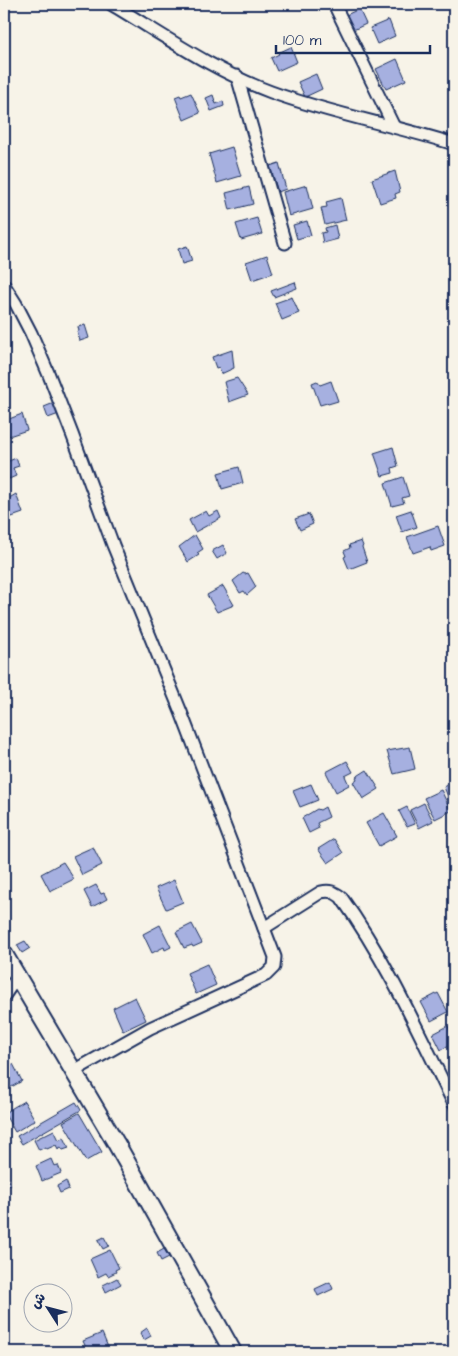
<svg xmlns="http://www.w3.org/2000/svg" width="458" height="1356" font-family="'Architects Daughter','Playpen Sans Arabic',sans-serif">
<rect width="100%" height="100%" fill="#f7f3e8"/>
<filter id="ink" filterUnits="userSpaceOnUse"><feTurbulence type="fractalNoise" baseFrequency=".02" numOctaves="2"/><feDisplacementMap in="SourceGraphic" scale="10" xChannelSelector="R" yChannelSelector="G"/><feConvolveMatrix kernelMatrix="1 2 1 2 8 2 1 2 1" color-interpolation-filters="sRGB"/></filter>
<g filter="url(#ink)">
<g fill="#a6b0e0" stroke="#1b2f5e">
<polygon points="359,9 366,24 351,31 344,16"/>
<polygon points="389,20 395,36 377,44 370,28"/>
<polygon points="291,47 297,62 277,71 271,58 279,54 278,53"/>
<polygon points="397,59 406,80 386,89 376,69"/>
<polygon points="316,74 322,89 305,97 298,82"/>
<polygon points="191,93 200,113 184,120 175,97 180,95 181,97"/>
<polygon points="213,95 216,104 223,101 224,106 211,111 206,98"/>
<polygon points="232,147 241,176 217,183 209,154"/>
<polygon points="279,163 286,189 278,192 270,166"/>
<polygon points="395,171 400,192 395,194 396,198 380,203 372,179"/>
<polygon points="307,185 313,209 289,216 283,192"/>
<polygon points="249,187 253,204 230,210 226,193"/>
<polygon points="341,198 346,220 325,225 321,208 327,207 326,202"/>
<polygon points="257,218 262,234 241,240 236,224"/>
<polygon points="307,221 311,235 297,239 293,225"/>
<polygon points="335,225 338,239 323,243 321,233 326,232 325,228"/>
<polygon points="187,246 192,261 182,264 178,249"/>
<polygon points="267,255 273,273 252,280 246,262"/>
<polygon points="295,282 297,288 274,297 271,291"/>
<polygon points="292,297 299,313 282,320 275,303"/>
<polygon points="85,325 89,338 80,341 77,331 79,331 78,327"/>
<polygon points="232,350 234,368 221,374 219,367 216,368 212,357"/>
<polygon points="237,378 248,395 229,402 224,382"/>
<polygon points="317,381 320,385 331,381 338,401 328,404 327,403 320,405 312,383"/>
<polygon points="54,403 59,414 48,418 44,407"/>
<polygon points="22,414 27,430 9,436 4,421"/>
<polygon points="393,447 398,466 392,468 393,473 382,476 374,453"/>
<polygon points="16,458 19,466 13,468 16,476 9,479 4,463"/>
<polygon points="239,467 243,483 222,489 218,473"/>
<polygon points="403,477 409,496 402,498 404,503 392,506 385,483"/>
<polygon points="16,494 23,513 6,519 4,514 4,501"/>
<polygon points="411,510 417,527 402,532 396,515"/>
<polygon points="206,511 209,516 218,511 221,518 195,532 189,520"/>
<polygon points="309,514 313,524 300,530 295,519"/>
<polygon points="438,526 445,546 431,551 430,547 413,553 407,537"/>
<polygon points="195,535 203,549 197,553 199,555 188,562 179,547"/>
<polygon points="361,541 363,546 362,547 367,562 349,569 344,557 346,556 344,551 350,548 349,545"/>
<polygon points="223,545 227,553 217,559 212,551"/>
<polygon points="243,573 245,574 248,573 256,587 247,595 244,591 240,593 233,581"/>
<polygon points="223,586 234,605 217,612 207,595"/>
<polygon points="410,747 415,769 394,774 387,751"/>
<polygon points="347,761 353,772 345,776 349,785 336,792 326,772"/>
<polygon points="367,770 379,789 363,799 353,782 357,779 356,777"/>
<polygon points="454,782 454,802 451,804 444,787"/>
<polygon points="311,784 318,800 300,807 293,791"/>
<polygon points="441,790 451,811 435,819 424,798"/>
<polygon points="424,803 433,821 419,828 410,810"/>
<polygon points="325,807 329,817 317,823 319,828 309,833 302,818 317,809 320,810"/>
<polygon points="407,807 415,824 407,827 399,811"/>
<polygon points="384,813 397,836 379,846 366,823"/>
<polygon points="334,839 343,853 328,863 318,849"/>
<polygon points="93,847 102,865 82,875 73,856"/>
<polygon points="63,862 74,879 50,891 41,874"/>
<polygon points="174,880 183,902 166,909 156,888"/>
<polygon points="96,885 101,894 104,893 107,899 92,907 84,891"/>
<polygon points="192,924 202,943 193,947 192,945 184,948 176,932"/>
<polygon points="160,925 171,947 165,950 164,947 152,953 143,934"/>
<polygon points="25,941 30,948 22,953 17,945"/>
<polygon points="207,964 216,985 196,994 187,973"/>
<polygon points="438,993 448,1012 431,1021 421,1002"/>
<polygon points="135,997 146,1020 123,1031 113,1008"/>
<polygon points="448,1026 454,1042 441,1050 433,1034"/>
<polygon points="13,1064 22,1081 6,1090 4,1085 4,1070"/>
<polygon points="24,1101 35,1120 15,1132 4,1113"/>
<polygon points="76,1102 81,1110 22,1144 17,1136"/>
<polygon points="79,1113 102,1152 86,1161 63,1122"/>
<polygon points="54,1130 59,1140 64,1137 69,1148 63,1150 61,1147 58,1149 56,1145 47,1149 46,1147 39,1150 34,1140"/>
<polygon points="51,1159 54,1166 58,1165 61,1173 42,1181 36,1166"/>
<polygon points="4,1167 10,1185 4,1187"/>
<polygon points="66,1181 69,1189 60,1193 57,1186"/>
<polygon points="104,1237 109,1246 103,1249 98,1240"/>
<polygon points="164,1249 169,1257 161,1261 157,1253"/>
<polygon points="110,1250 119,1268 115,1270 116,1272 108,1276 106,1273 98,1277 90,1259"/>
<polygon points="117,1278 121,1284 106,1292 103,1285"/>
<polygon points="330,1282 333,1289 318,1296 315,1289"/>
<polygon points="147,1328 151,1336 144,1340 140,1333"/>
<polygon points="102,1333 110,1352 88,1352 83,1341"/>
</g>
<g fill="none" stroke-linecap="round" stroke-linejoin="round">
<g stroke="#1b2f5e" stroke-width="15">
<g id="street">
<path d="M111,4C163,35 214,71 271,92C331,114 394,125 454,144"/>
<polyline points="334,4 394,127"/>
<polyline points="237,76 285,243"/>
<polyline points="4,285 16,304 31,333 49,375 72,434 113,545 181,712 275,957 274,967 266,975 150,1028 74,1071"/>
<path d="M264,928L321,892C330,890 334,892 341,897C387,961 419,1033 454,1104"/>
<polyline points="4,996 17,977"/>
</g>
</g>
<g stroke="#1b2f5e" stroke-width="20">
<polyline id="secondary" points="4,954 116,1143 233,1352"/>
</g>
<use href="#street" stroke="#f7f3e8" stroke-width="11"/>
<use href="#secondary" stroke="#f7f3e8" stroke-width="16"/>
</g>
</g>
<rect width="458" height="1356" fill="none" stroke="#f7f3e8" stroke-width="20"/>
<rect x="10" y="10" width="438" height="1336" fill="none" stroke="#1b2f5e" stroke-width="2" filter="url(#ink)"/>
<g transform="translate(48 1308) rotate(306)"><circle r="24" fill="#f7f3e8" stroke="#9fa5b1"/>
<path d="M0-4L9 19L0 12L-9 19Z" fill="#1b2f5e"/>
<text y="-8" font-size="14" font-weight="bold" text-anchor="middle" fill="#1b2f5e">ش</text>
</g>
<path d="M276 45v8h154v-8" fill="none" stroke="#1b2f5e" stroke-width="2.5"/>
<text x="283" y="45" font-size="15" fill="#1b2f5e" stroke="#f7f3e8" stroke-width="4" paint-order="stroke">100 m</text>
</svg>
